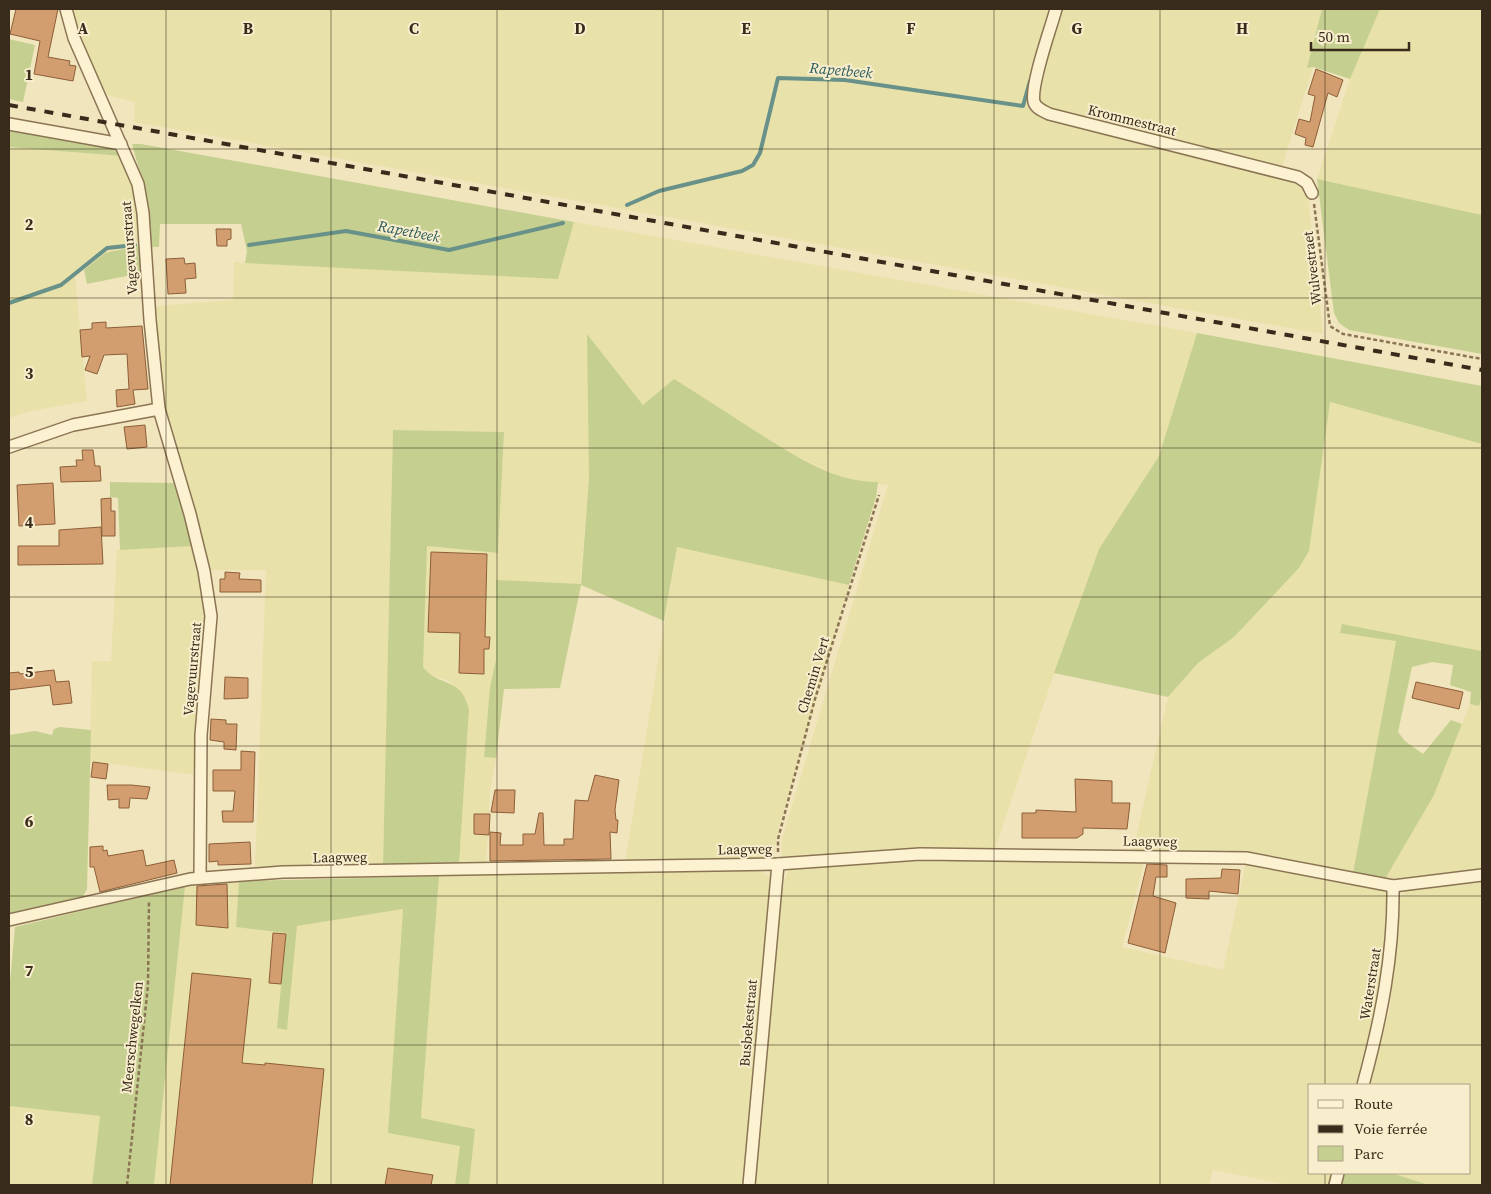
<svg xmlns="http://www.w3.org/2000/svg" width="1491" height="1194" font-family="'Source Serif 4',serif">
<rect width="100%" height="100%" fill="#f1e5bd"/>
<g fill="#e8e1a9">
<polygon points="72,9 1049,9 1029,86 1027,106 1033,114 1299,181 1307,186 1323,334 134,122 135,102 107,95 88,59"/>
<polygon points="1061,9 1322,9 1307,68 1313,67 1281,170 1053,112 1043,105 1039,100 1038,91"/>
<polygon points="1380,9 1482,9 1482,215 1317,179 1350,79"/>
<polygon points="9,147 122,156 134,187 138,213 139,246 105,253 75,277 87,401 26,412 9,418"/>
<polygon points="574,222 1197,333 1159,456 1099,549 1054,674 995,849 782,856 782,839 888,485 861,482 839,476 792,454 644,406 588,335 589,478 580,584 496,581 496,660 490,687 484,757 496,758 490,790 486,865 459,864 469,710 467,700 449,681 429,674 423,667 423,628 427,546 498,553 504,432 393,430 383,865 255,868 266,570 208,570 185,472 163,404 155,306 233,300 234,262 558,279"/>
<polygon points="1329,402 1482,444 1482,651 1342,624 1341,633 1396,640 1353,873 1226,850 1133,850 1168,697 1198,663 1234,637 1299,568 1309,551"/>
<polygon points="193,546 204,610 205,636 198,699 196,775 90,761 92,661 111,661 117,550"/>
<polygon points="677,547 849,585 777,834 773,858 625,862"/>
<polygon points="1482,696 1482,871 1385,879 1434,795 1470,704 1479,706"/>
<polygon points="1145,859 1122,947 1223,970 1246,863 1377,888 1387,893 1387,952 1377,1017 1357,1085 1310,1085 1310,1173 1333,1173 1329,1185 1289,1185 1213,1170 1209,1185 752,1185 783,889 786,876 790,869 874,862"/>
<polygon points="756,868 770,878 773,888 744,1185 469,1185 475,1129 421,1119 439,876"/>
<polygon points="1482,880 1482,1185 1429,1185 1391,1173 1470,1173 1470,1085 1369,1085 1390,1008 1400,899 1404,891 1414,887"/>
<polygon points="239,881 236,927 286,933 277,1028 287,1030 296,926 403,909 388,1133 461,1146 455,1185 154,1185 185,886 198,883"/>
<polygon points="9,1106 100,1116 92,1185 9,1185"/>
</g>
<g fill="#c5d090">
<polygon points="1322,9 1380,9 1350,79 1313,67 1307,68"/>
<polygon points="9,39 35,45 23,102 9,99"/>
<polygon points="9,127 106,144 122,156 9,147"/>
<polygon points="132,144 141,144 574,222 558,279 245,263 247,251 241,224 160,224 159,247 151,247 146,194"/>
<polygon points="1317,179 1482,215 1482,354 1349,330 1339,323 1334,313"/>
<polygon points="139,246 141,273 87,284 84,270 105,253"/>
<polygon points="1197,333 1482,386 1482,444 1330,402 1309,551 1299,568 1234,637 1198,663 1168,697 1054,673 1099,549 1159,456"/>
<path d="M587,334L643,405L674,379C700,395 726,412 752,429C791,453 831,482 878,482L876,497L849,585L677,547L664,621L581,585L560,688L504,689L496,758L484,757L490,687L496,660V580L581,584L589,478Z"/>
<path d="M393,430L504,432L498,553L427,546L423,667C439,688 462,676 469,710L459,864L383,865Z"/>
<polygon points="110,482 174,483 193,546 120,550 118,498 110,497"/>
<polygon points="1342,624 1482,651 1482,696 1479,706 1470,704 1471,692 1450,685 1453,665 1432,662 1412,667 1398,732 1405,741 1423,754 1451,720 1462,724 1434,795 1385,879 1353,873 1396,641 1340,633"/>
<polygon points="60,727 91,730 87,889 81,900 9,913 9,735 35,731 52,735 54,729"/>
<polygon points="439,876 421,1118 475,1129 469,1185 455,1185 460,1146 388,1133 403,909 297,926 287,1030 277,1028 286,933 236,927 239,881"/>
<polygon points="185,886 154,1185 92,1185 100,1116 9,1106 9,993 15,927"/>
<polygon points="1344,1173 1391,1173 1429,1185 1340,1185"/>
</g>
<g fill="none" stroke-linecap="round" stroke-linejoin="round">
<g stroke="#689189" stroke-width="4">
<polyline points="627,205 659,191 742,171 753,165 760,153 778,78 845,80 1023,106 1030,81"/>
<polyline points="249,245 346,231 449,250 563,223"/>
<polyline points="9,303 61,285 107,248 135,245"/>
</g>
</g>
<g fill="#d39e6f" stroke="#8c5e38">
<polygon points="16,9 58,9 48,57 70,61 69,65 76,66 73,81 34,74 40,41 10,34"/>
<polygon points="1316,69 1343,80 1337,97 1328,93 1313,147 1305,145 1306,138 1295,134 1299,119 1310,122 1315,96 1308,94"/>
<polygon points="216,229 231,229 231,239 227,240 227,246 217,246"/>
<polygon points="184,258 185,264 195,263 196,278 185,279 186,293 168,294 166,259"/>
<polygon points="106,322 106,328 142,326 148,389 133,390 135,404 117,407 116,390 129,389 127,354 104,355 97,374 85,370 90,356 82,357 80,330 92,329 92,323"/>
<polygon points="145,425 147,447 127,449 124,427"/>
<polygon points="82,450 93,450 95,466 100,466 101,481 61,482 60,467 77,466 76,460 83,460"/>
<polygon points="53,483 55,524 19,526 17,485"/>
<polygon points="111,498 111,511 115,511 115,536 102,536 101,499"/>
<polygon points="101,527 103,564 18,565 18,546 59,546 59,530"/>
<polygon points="431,552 487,554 485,637 490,637 489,649 484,649 484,674 459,673 460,633 428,632"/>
<polygon points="225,572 240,573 239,579 261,580 261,592 220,592 220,579 225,579"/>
<polygon points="54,670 56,682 69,681 72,703 53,705 50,685 9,690 9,673 19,672 20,674"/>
<polygon points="225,677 248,678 248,698 224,699"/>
<polygon points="1416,682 1463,692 1459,709 1412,698"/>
<polygon points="211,719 226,720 226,724 237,724 236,750 224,749 224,742 210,740"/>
<polygon points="241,751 255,752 253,822 223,822 222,811 233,811 235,791 213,791 213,770 241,770"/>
<polygon points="93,762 108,764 106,779 91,777"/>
<polygon points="595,775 619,780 615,810 616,820 618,820 617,833 610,832 611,859 490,861 490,832 501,833 500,845 523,845 523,834 535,834 539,813 543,813 544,845 564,845 564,839 573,839 575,800 588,801"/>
<polygon points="1075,779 1112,781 1112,803 1130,803 1127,829 1083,828 1083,834 1077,838 1022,838 1022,813 1036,813 1036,810 1076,812"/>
<polygon points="107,785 131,785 150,787 147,799 130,798 129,808 119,808 119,799 108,800"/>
<polygon points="495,790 515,790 514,813 491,812"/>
<polygon points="474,814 490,814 489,835 474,834"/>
<polygon points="250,842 251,864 218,865 218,861 209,862 209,844"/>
<polygon points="103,846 103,851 107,850 108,856 143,850 146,866 174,860 177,873 100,892 94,867 90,867 90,847"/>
<polygon points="1147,864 1167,865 1167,877 1156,877 1153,896 1176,903 1165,953 1128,943"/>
<polygon points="1222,869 1240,870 1238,894 1209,891 1209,899 1186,898 1186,879 1221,878"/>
<polygon points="227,884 228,928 196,925 197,886"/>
<polygon points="273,933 286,934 281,984 269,983"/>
<polygon points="192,973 251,979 242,1063 265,1065 265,1063 324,1069 312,1185 170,1185"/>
<polygon points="388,1168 433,1175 431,1185 385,1185"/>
</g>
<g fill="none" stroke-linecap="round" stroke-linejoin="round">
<g stroke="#8b7454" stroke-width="14">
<g id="minor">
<polyline points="66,9 74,38 138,184 143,213 150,320 159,409 190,514 204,571 211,616 201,735 200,878"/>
<path d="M1056,9C1051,28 1030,85 1034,102C1036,109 1044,111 1049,114L1298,177L1307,183L1312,193"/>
<polyline points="9,124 121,144"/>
<polyline points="9,447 73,425 159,409"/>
<polyline points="9,920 190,879 283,872 778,864 920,854 1246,858 1393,886 1482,875"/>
<path d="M1363,1085C1381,1019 1394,955 1393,886"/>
<polyline points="749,1185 778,864"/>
<polyline points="1335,1185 1338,1173"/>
</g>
</g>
<g stroke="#8b7454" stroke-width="2.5" stroke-dasharray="4 2.5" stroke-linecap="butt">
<polyline points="1314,204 1330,326 1343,334 1482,359"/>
<polyline points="778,852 778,839 815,699 879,495"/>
<polyline points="127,1185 148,985 149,900"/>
</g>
<use href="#minor" stroke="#fcf1d0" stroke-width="11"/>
<polyline stroke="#392b1b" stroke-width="4" stroke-dasharray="9 9" stroke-linecap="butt" points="9,105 1482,370"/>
</g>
<path fill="none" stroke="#392b1b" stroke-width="1" stroke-opacity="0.55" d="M166,9V1185M331,9V1185M497,9V1185M663,9V1185M828,9V1185M994,9V1185M1160,9V1185M1325,9V1085M9,149H1482M9,298H1482M9,448H1482M9,597H1482M9,746H1482M9,896H1482M9,1045H1482M1325,1173V1185"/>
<g text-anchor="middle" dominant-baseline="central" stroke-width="4" stroke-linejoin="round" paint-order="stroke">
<g font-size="14" fill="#392b1b" stroke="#f8eecd">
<text transform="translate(1132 120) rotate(14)">Krommestraat</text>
<text transform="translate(129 248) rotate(-94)">Vagevuurstraat</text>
<text transform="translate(1312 268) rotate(-97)">Wulvestraet</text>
<text transform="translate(192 669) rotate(-85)">Vagevuurstraat</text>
<text transform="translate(813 675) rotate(-73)">Chemin Vert</text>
<text transform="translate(1150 841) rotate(1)">Laagweg</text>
<text transform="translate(745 849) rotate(-1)">Laagweg</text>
<text transform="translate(340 857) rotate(-1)">Laagweg</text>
<text transform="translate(1370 984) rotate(-81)">Waterstraat</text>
<text transform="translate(748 1023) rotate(-85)">Busbekestraat</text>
<text transform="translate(132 1037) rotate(-84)">Meerschwegelken</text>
</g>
<g font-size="15" font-style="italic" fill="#285a5a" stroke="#f8eecd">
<text transform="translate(841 70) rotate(5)">Rapetbeek</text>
<text transform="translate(409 231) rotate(11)">Rapetbeek</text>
</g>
</g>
<g font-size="16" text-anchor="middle" font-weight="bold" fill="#392b1b" stroke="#f8eecd" stroke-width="4" stroke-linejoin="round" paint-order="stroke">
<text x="83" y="34">A</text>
<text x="248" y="34">B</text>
<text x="414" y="34">C</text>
<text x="580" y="34">D</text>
<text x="746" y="34">E</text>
<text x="911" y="34">F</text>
<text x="1077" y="34">G</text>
<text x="1242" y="34">H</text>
<text x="29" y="80">1</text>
<text x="29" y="230">2</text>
<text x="29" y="379">3</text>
<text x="29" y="528">4</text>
<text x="29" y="677">5</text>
<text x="29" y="827">6</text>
<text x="29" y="976">7</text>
<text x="29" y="1125">8</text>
</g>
<rect width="1491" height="1194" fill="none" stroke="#392b1b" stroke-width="20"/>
<rect x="1308" y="1084" width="162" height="90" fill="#f8eecd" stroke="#aca086"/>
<rect x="1318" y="1100" width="25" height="8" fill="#fcf1d0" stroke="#aca086"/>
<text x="1354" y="1109" font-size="15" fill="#392b1b">Route</text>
<rect x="1318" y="1125" width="25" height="8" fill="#392b1b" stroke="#aca086"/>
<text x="1354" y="1134" font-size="15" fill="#392b1b">Voie ferrée</text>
<rect x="1318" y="1146" width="25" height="15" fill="#c5d090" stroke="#aca086"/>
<text x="1354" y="1159" font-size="15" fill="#392b1b">Parc</text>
<path d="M1311 42v8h98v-8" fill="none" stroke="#392b1b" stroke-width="2.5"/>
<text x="1318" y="42" font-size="15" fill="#392b1b" stroke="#f8eecd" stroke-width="4" paint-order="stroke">50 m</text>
</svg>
